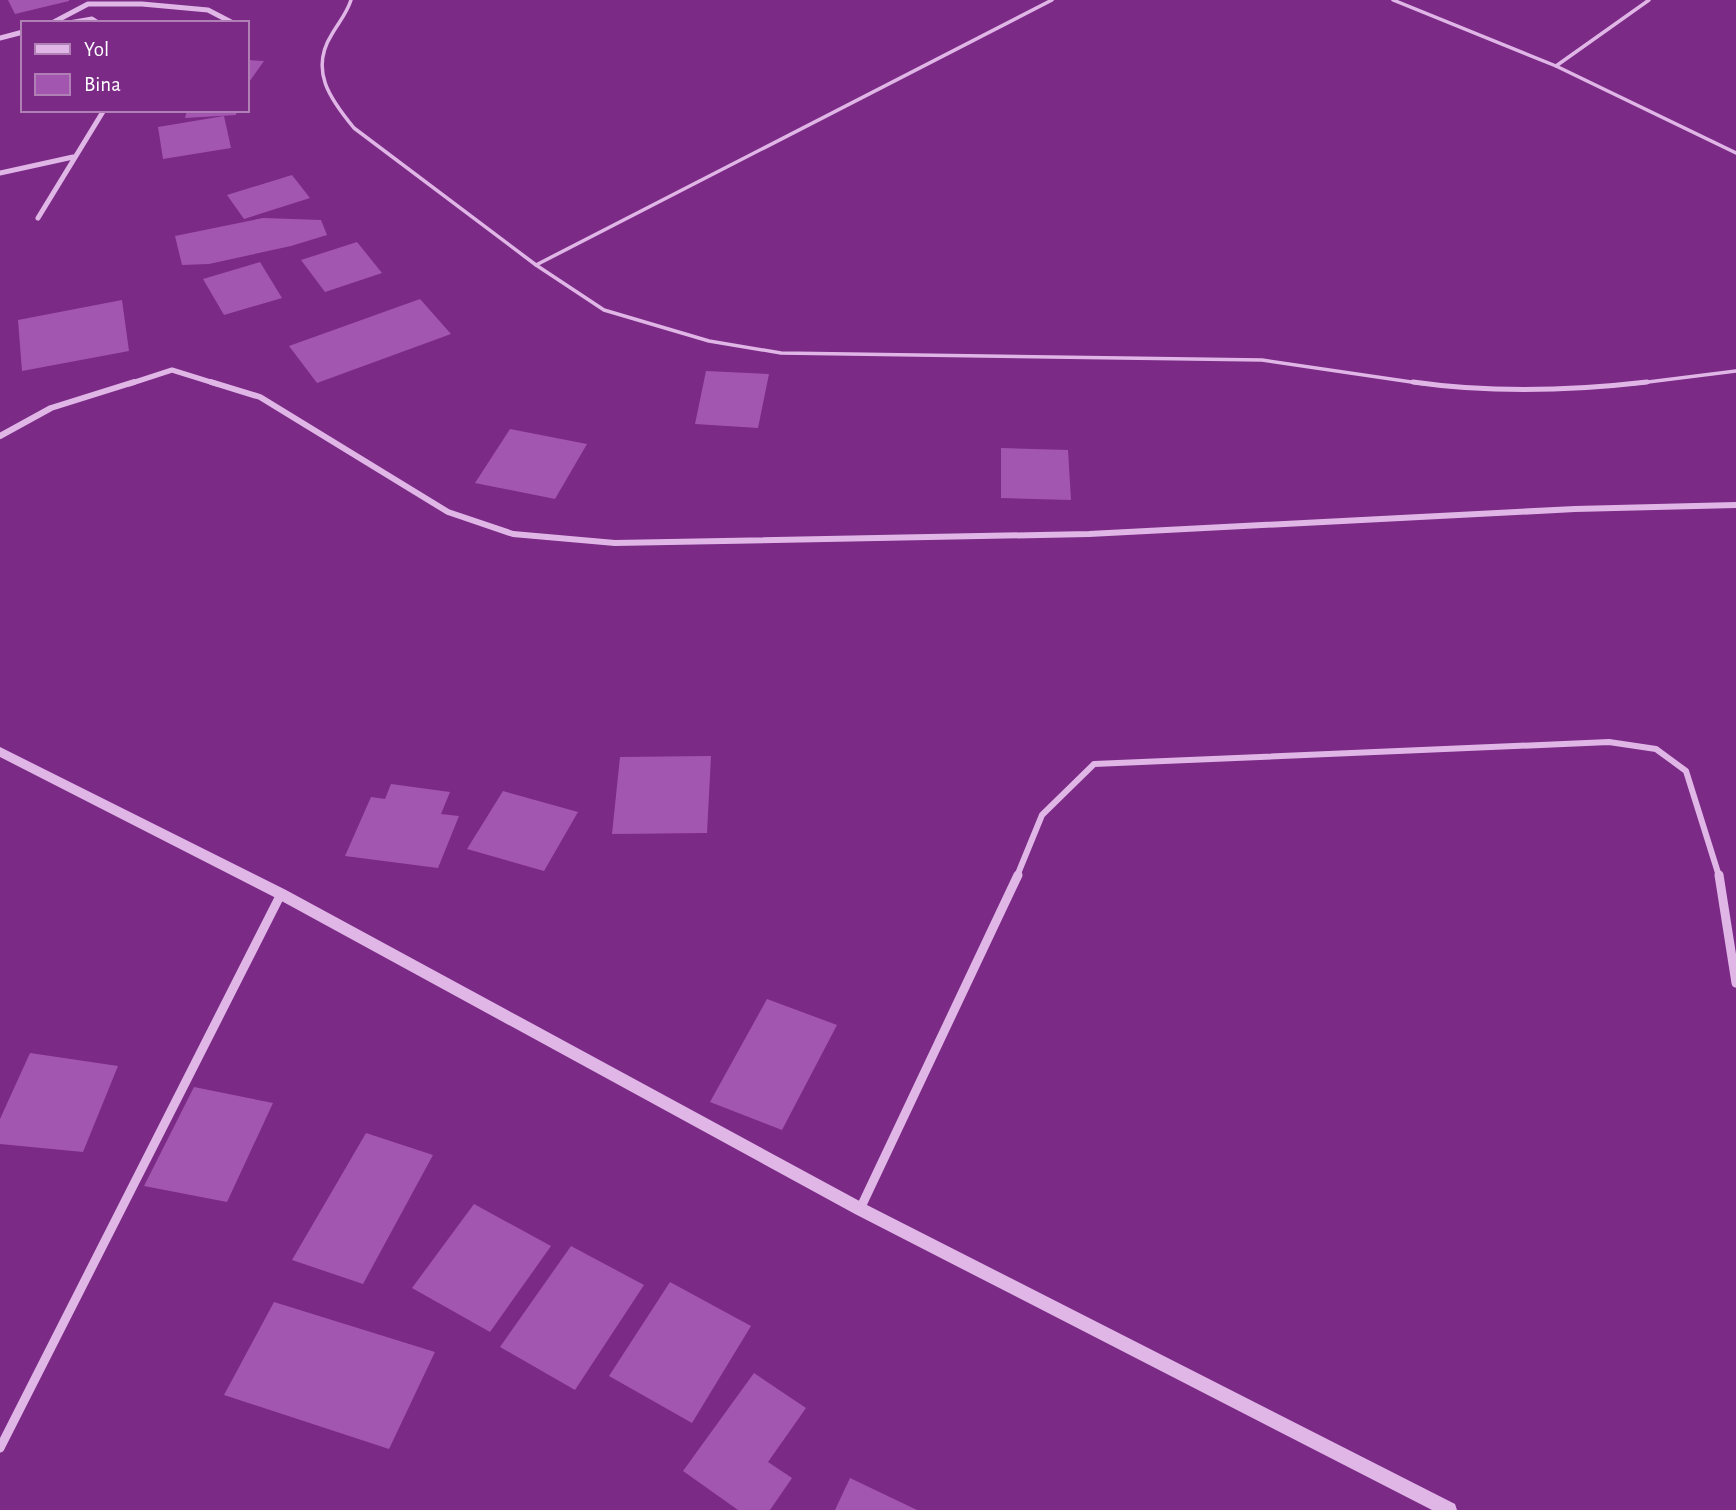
<svg xmlns="http://www.w3.org/2000/svg" width="1736" height="1510" font-family="'Alegreya Sans',sans-serif">
<rect width="100%" height="100%" fill="#7b2a86"/>
<g fill="#a356af">
<polygon points="8,0 69,0 69,1 15,14"/>
<polygon points="247,60 264,61 247,85"/>
<polygon points="187,110 237,110 236,115 185,118"/>
<polygon points="224,116 231,148 163,159 158,127"/>
<polygon points="292,175 310,198 244,219 227,195"/>
<polygon points="263,218 321,220 327,235 291,246 209,264 182,265 175,236"/>
<polygon points="357,242 382,273 325,292 301,260"/>
<polygon points="260,262 282,298 224,315 203,279"/>
<polygon points="420,299 451,334 317,383 289,346"/>
<polygon points="122,300 129,351 22,371 18,320"/>
<polygon points="706,371 769,374 758,428 695,424"/>
<polygon points="510,429 587,444 555,499 475,483"/>
<polygon points="1001,448 1068,450 1071,500 1001,498"/>
<polygon points="711,756 707,833 612,834 620,757"/>
<polygon points="391,784 450,792 441,814 459,816 438,868 345,856 371,797 385,799"/>
<polygon points="503,791 578,812 544,871 467,849"/>
<polygon points="767,999 837,1025 782,1130 710,1102"/>
<polygon points="30,1053 118,1066 83,1152 0,1144 0,1119"/>
<polygon points="194,1087 273,1103 227,1202 144,1186"/>
<polygon points="366,1133 433,1155 363,1284 292,1260"/>
<polygon points="474,1204 551,1246 490,1332 412,1288"/>
<polygon points="571,1246 644,1285 575,1390 500,1347"/>
<polygon points="670,1282 751,1326 692,1423 609,1376"/>
<polygon points="274,1302 435,1352 389,1449 224,1395"/>
<polygon points="754,1373 806,1408 768,1462 792,1478 770,1510 738,1510 683,1471"/>
<polygon points="850,1478 917,1510 835,1510"/>
</g>
<g fill="none" stroke-linecap="round" stroke-linejoin="round">
<g stroke="#e0b6e7" stroke-width="3.5">
<path d="M351,0C347,13 339,22 332,34C309,70 330,99 354,128L536,265L604,310L709,341L781,353L1262,360L1425,384"/>
<polyline points="1393,0 1556,66 1736,153"/>
<polyline points="1556,66 1649,0"/>
<polyline points="536,265 1052,0"/>
<polyline points="1632,384 1736,371"/>
</g>
<path stroke="#e0b6e7" stroke-width="5" d="M1413,382C1489,393 1570,391 1647,382"/>
<g stroke="#e0b6e7" stroke-width="5">
<polyline points="52,23 88,4 142,4 208,10 233,23"/>
<polyline points="69,23 92,19 98,23"/>
<polyline points="0,38 23,32"/>
<polyline points="0,173 73,157"/>
<polyline points="38,218 104,110"/>
<polyline points="129,384 172,370 217,384"/>
</g>
<g stroke="#e0b6e7" stroke-width="6">
<polyline points="211,382 260,397 448,512 513,534 615,543 1089,534 1575,509 1736,505"/>
<polyline points="0,436 51,408 134,382"/>
<polyline points="1017,876 1042,815 1094,764 1609,742 1656,749 1686,771 1719,876"/>
</g>
<g stroke="#e0b6e7" stroke-width="9">
<polyline points="1719,875 1736,983"/>
<polyline points="860,1209 1018,875"/>
<polyline points="0,1448 281,894"/>
</g>
<polygon fill="#e0b6e7" fill-rule="evenodd" points="0,747 286,890 865,1204 1455,1504 1457,1510 1432,1510 855,1214 276,898 0,757"/>
</g>
<rect x="21" y="21" width="228" height="91" fill="#7b2a86" stroke="#b07fb6" stroke-width="2"/>
<rect x="35" y="44" width="35" height="10" fill="#e0b6e7" stroke="#b07fb6" stroke-width="2"/>
<text x="84" y="56" font-size="21" fill="#ffffff">Yol</text>
<rect x="35" y="74" width="35" height="21" fill="#a356af" stroke="#b07fb6" stroke-width="2"/>
<text x="84" y="91" font-size="21" fill="#ffffff">Bina</text>
</svg>
